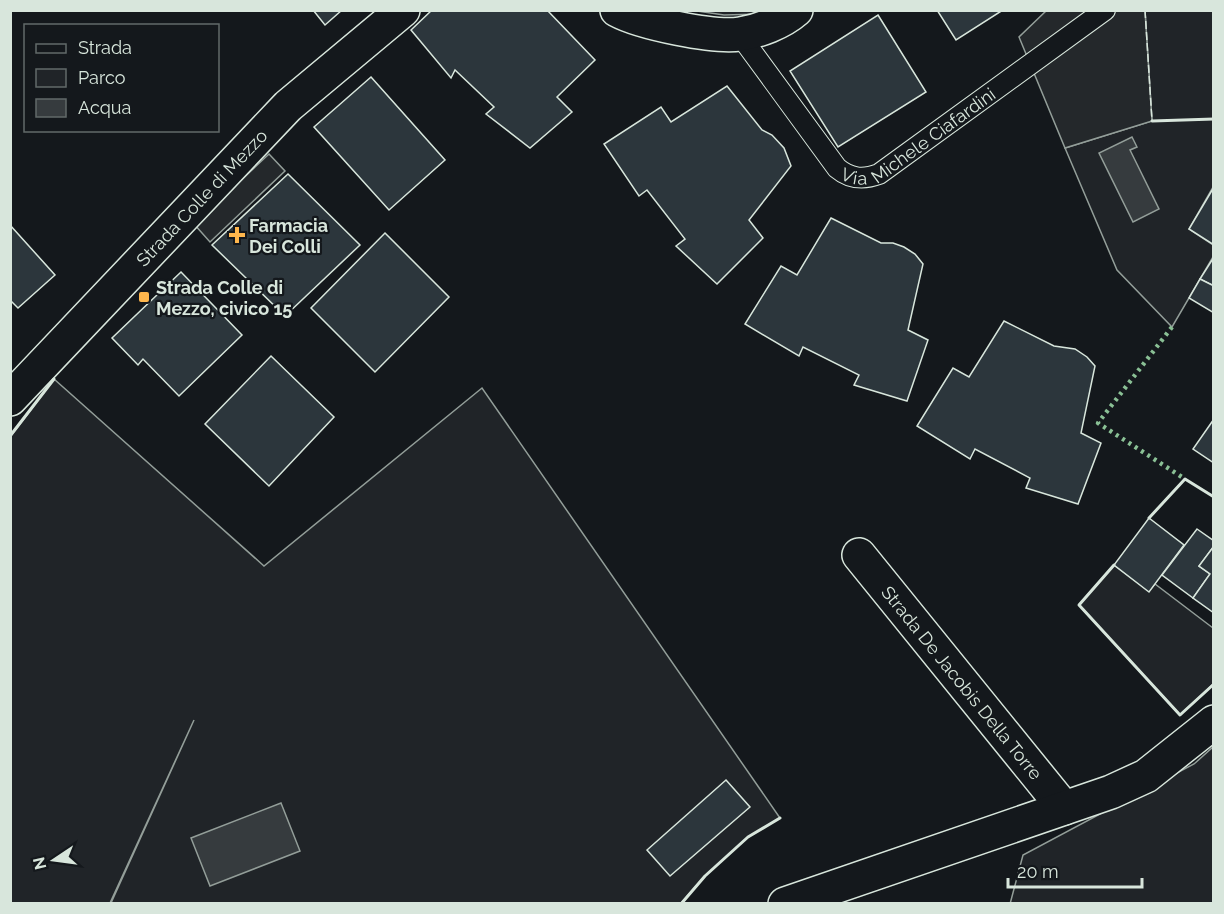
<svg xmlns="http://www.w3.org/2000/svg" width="1224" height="914" font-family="Raleway,sans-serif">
<rect width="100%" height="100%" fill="#14181c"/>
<g fill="#202428" stroke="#939e99" stroke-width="1.5">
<polygon points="697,11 767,11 762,14 724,15"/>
<polygon points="1145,11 1213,11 1213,187 1189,229 1213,245 1213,257 1172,327 1117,270 1065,148 1152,121"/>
<polygon points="54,379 264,566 482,388 780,818 748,837 705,876 681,903 111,903 194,720 110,903 11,904 11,436"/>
<polygon points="1114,565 1149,591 1155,584 1213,628 1213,684 1180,715 1079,605"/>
<polygon points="1213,747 1213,903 1010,904 1023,855 1194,764"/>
</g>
<g fill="#24282b" stroke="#939e99" stroke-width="1.5">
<polygon points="1046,11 1145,11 1152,121 1065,148 1019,37"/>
<polygon points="269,154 285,171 210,242 194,224"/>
</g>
<g fill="#363b3e" stroke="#939e99" stroke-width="1.5">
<polygon points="1132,137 1137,147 1130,150 1159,209 1133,222 1099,153"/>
<polygon points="281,803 300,851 210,886 191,838"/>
</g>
<g fill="#2c363c" stroke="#d8e6dc" stroke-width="1.5">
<polygon points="313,10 342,10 325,25"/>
<polygon points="432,10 547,10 595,60 557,97 572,112 530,148 486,114 494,107 455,70 451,78 411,30"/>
<polygon points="937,10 1003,10 956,40"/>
<polygon points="878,15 926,92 838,147 790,71"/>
<polygon points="371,77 445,160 389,210 314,127"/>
<polygon points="727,86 762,130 772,135 784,148 791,166 749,220 763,238 717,284 676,246 685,239 647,190 639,196 604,144 661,107 671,122"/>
<polygon points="288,174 360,245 285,316 212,245"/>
<polygon points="1214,187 1214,245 1189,229"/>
<polygon points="831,218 881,243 893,243 904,247 915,254 923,264 908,330 928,340 907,401 854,385 859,375 803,347 799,356 745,324 781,266 797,275"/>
<polygon points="10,225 55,275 18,308 10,300"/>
<polygon points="385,233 449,297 375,372 311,308"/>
<polygon points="1214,257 1214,286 1200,279"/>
<polygon points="181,272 242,335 179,396 143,359 138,365 112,338"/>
<polygon points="1200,279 1214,286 1214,313 1189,298"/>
<polygon points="1004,321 1054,346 1075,349 1087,357 1095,366 1081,433 1101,443 1078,504 1026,488 1030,478 975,449 970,459 917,426 953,368 969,377"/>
<polygon points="271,356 334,417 269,486 205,424"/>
<polygon points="1214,419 1214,463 1193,449"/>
<polygon points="1149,518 1184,545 1149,592 1114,565"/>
<polygon points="1197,529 1214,541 1214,546 1199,566 1210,574 1193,598 1162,575"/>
<polygon points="1214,546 1214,613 1193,598 1210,574 1199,566"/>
<polygon points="726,780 750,807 670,876 647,850"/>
</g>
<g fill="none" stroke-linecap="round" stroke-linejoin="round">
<g stroke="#d8e6dc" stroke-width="22">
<g id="lane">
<path id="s1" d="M739,34L837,168C850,179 863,180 879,174L1105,10"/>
</g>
</g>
<g stroke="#d8e6dc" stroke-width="36">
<g id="street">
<path d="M617,10C641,23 714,38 740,34C759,31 781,23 796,10"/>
<path id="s2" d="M859,555L1064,808"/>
<polyline points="785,904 1111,792 1146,776 1214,722"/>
</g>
</g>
<g stroke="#d8e6dc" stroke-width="36">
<g id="secondary">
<path id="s3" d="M10,399L288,106L403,10"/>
</g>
</g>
<use href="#lane" stroke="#14181c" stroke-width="20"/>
<use href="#street" stroke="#14181c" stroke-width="33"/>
<use href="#secondary" stroke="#14181c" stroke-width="33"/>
<polyline stroke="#8ac095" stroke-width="4.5" stroke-dasharray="3 4.5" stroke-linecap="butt" points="1172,327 1098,423 1185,479"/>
<polyline stroke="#d8e6dc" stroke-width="1.5" stroke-dasharray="8 3" stroke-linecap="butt" points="1145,10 1152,121"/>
<g stroke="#d8e6dc" stroke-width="3">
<polyline points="1152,121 1214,119"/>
<polyline points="10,436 54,379"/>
<polyline points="1149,518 1185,479 1214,497"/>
<polyline points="1114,565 1079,605 1180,715 1214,684"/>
<polyline points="681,904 705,876 748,837 780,818"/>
</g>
</g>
<g fill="#ffb74d" stroke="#14181c" stroke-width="2">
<path d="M234 226h6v6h6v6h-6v6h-6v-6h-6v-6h6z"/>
<rect x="138" y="291" width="12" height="12" rx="3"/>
</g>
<g text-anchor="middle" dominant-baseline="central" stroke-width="4.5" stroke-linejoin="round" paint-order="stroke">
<g font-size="18" fill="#d8e6dc" stroke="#14181c">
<text stroke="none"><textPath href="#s1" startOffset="262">Via Michele Ciafardini</textPath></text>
<text stroke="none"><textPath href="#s3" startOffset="278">Strada Colle di Mezzo</textPath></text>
<text stroke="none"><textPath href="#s2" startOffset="164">Strada De Jacobis Della Torre</textPath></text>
</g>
<g font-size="18" font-weight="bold" fill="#d8e6dc" stroke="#14181c" text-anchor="start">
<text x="249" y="225">Farmacia<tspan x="249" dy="21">Dei Colli</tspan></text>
<text x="156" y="287">Strada Colle di<tspan x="156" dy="21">Mezzo, civico 15</tspan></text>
</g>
</g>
<rect width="1224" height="914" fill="none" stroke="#d8e6dc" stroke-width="24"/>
<rect x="24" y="24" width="195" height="108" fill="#14181c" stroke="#626a69" stroke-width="1.5"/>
<rect x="36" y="44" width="30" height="9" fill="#14181c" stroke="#626a69" stroke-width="1.5"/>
<text x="78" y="54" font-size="18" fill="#d8e6dc">Strada</text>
<rect x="36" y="69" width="30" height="18" fill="#202428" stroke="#626a69" stroke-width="1.5"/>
<text x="78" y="84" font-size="18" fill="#d8e6dc">Parco</text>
<rect x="36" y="99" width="30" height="18" fill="#363b3e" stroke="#626a69" stroke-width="1.5"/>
<text x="78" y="114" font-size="18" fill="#d8e6dc">Acqua</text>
<g transform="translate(54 860) rotate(257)" stroke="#14181c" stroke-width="4.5" paint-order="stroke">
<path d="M0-4.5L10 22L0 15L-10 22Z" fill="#d8e6dc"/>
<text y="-9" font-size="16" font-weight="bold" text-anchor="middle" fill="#d8e6dc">N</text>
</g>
<path d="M1008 878v9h134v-9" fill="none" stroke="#d8e6dc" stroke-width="3"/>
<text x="1017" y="878" font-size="18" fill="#d8e6dc" stroke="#14181c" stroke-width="4.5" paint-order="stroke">20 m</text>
</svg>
